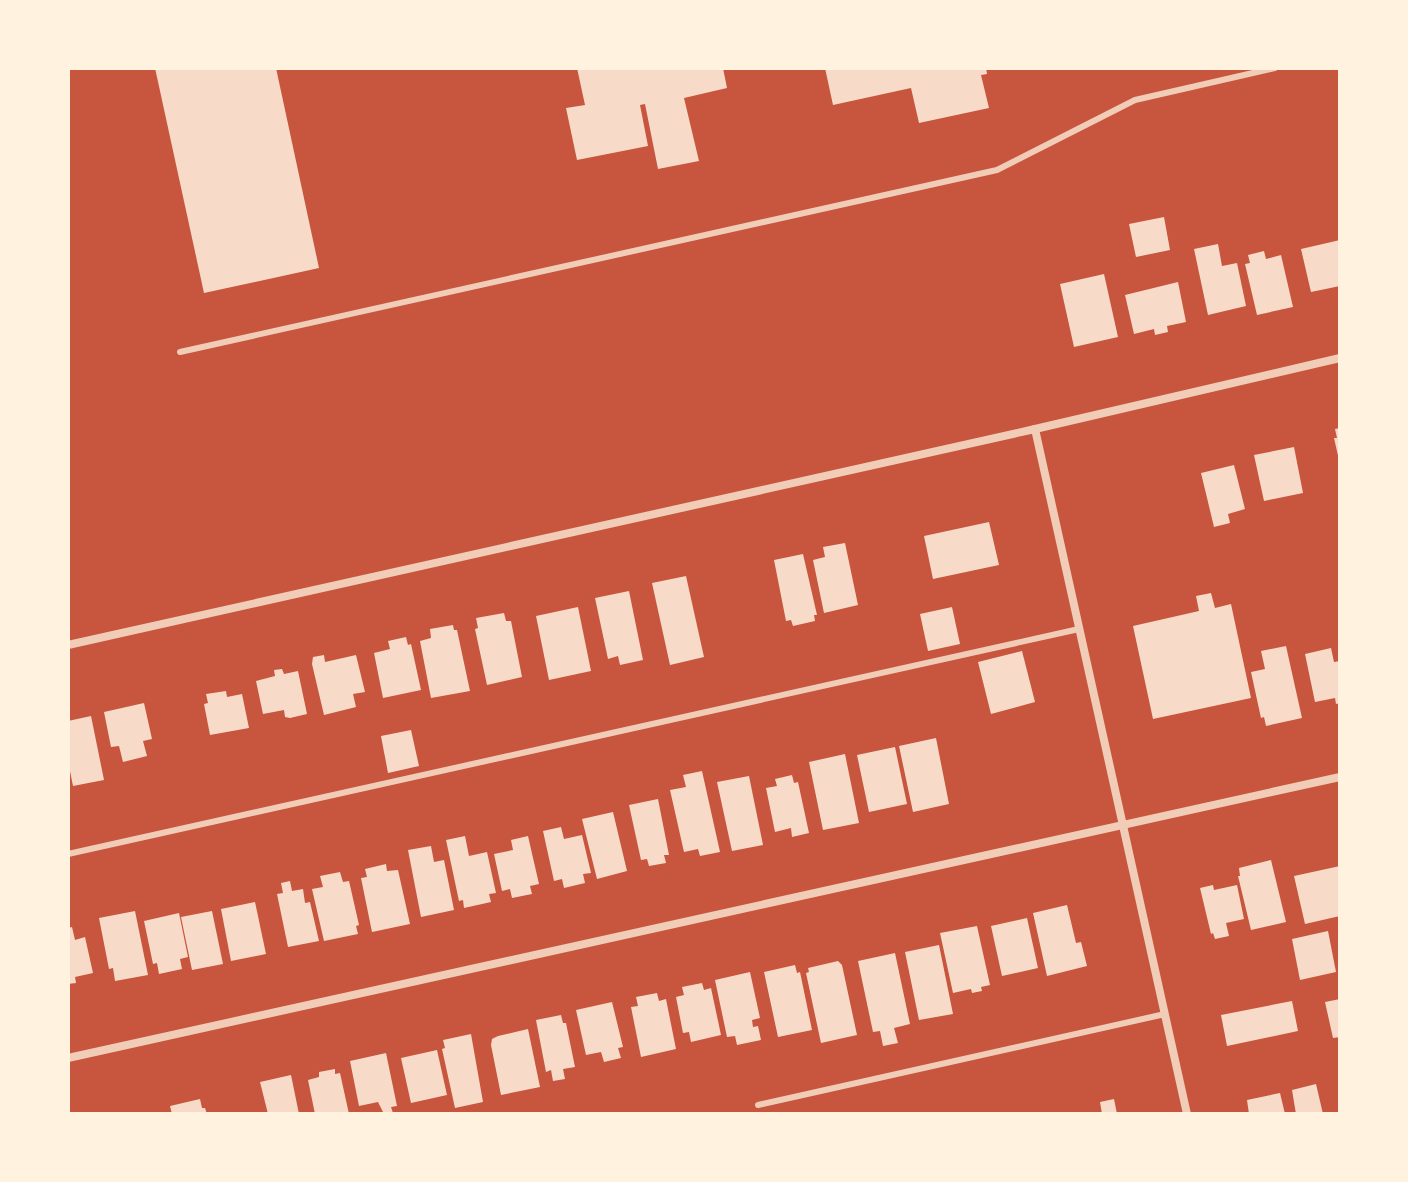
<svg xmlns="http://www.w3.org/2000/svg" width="1408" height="1182" font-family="'Source Serif 4',serif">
<rect width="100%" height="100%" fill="#c8553d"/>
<g fill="#f7dbc8">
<polygon points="155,68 276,68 319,268 204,293"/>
<polygon points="577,68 723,68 727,88 684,98 699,161 658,169 645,104 640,105 648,146 577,160 566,108 585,105"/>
<polygon points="825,68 986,68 987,74 981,75 989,108 919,123 911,88 833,105"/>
<polygon points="1164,217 1170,250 1136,257 1129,224"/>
<polygon points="1340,240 1340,286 1311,292 1301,249"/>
<polygon points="1218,244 1222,266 1237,263 1246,306 1208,315 1194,249"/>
<polygon points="1264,251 1266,259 1281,255 1293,307 1257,315 1245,264 1250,263 1248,255"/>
<polygon points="1104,274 1118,337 1074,347 1060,284"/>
<polygon points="1178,282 1186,322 1167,326 1168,332 1155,335 1154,329 1134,334 1125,295"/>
<polygon points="1340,428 1340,460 1339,460 1334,438 1337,438 1335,429"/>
<polygon points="1294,447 1303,493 1264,501 1254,455"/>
<polygon points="1234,465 1245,509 1228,514 1230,523 1214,527 1201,473"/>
<polygon points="989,522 999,565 933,579 924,536"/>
<polygon points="845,543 858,605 824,613 813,560 825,557 823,547"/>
<polygon points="803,554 817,615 814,615 815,621 793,626 791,620 786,621 774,560"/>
<polygon points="686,576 704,657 670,665 652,583"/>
<polygon points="629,591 643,660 620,665 618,656 608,659 595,598"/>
<polygon points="1211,593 1215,608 1231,604 1251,698 1153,719 1133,626 1199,611 1196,596"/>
<polygon points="578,607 591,671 549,680 536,616"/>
<polygon points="952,607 960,644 928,651 920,614"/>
<polygon points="504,613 506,621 511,621 522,677 487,685 475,629 478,628 476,618"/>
<polygon points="453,625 454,630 457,630 470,691 431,698 420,641 431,638 430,629"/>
<polygon points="406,637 408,645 411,644 421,690 383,698 374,653 390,649 388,641"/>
<polygon points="1286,646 1302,718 1266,726 1264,717 1261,718 1251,672 1265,669 1261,651"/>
<polygon points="1331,648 1334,662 1340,661 1340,703 1336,704 1335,698 1315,702 1305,654"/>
<polygon points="1022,651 1035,702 991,714 978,662"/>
<polygon points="324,655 325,662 356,655 365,692 353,694 356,707 324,715 312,664 313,657"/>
<polygon points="282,669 284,674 298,671 307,714 290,718 285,717 284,710 263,714 256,681 275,676 274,670"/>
<polygon points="226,691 227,697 242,694 249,728 210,735 204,704 208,703 206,694"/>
<polygon points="144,703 152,739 143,741 147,756 123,762 119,746 111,747 104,712"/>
<polygon points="91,716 104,780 73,786 68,761 68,721"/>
<polygon points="411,730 419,766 388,773 381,736"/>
<polygon points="936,738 949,804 913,812 899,746"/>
<polygon points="895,747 907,804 869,812 857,755"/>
<polygon points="845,754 859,823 823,830 809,762"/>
<polygon points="702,771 720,852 700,856 698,849 684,852 670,790 686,787 683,775"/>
<polygon points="792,775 794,783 798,782 809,833 792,837 791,828 775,832 766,788 777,786 775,779"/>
<polygon points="749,776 763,845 732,851 717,782"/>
<polygon points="658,799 669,855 664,855 666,863 649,866 647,859 641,860 629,805"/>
<polygon points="613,812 627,871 597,879 582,819"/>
<polygon points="561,827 564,839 582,835 591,873 583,874 585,883 564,888 562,879 554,881 543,831"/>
<polygon points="465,836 469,856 487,852 496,893 489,894 491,902 464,908 463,900 459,901 446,840"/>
<polygon points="528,836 539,884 530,886 532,894 512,898 510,889 502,891 494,854 513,850 511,840"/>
<polygon points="431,846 434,862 444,860 454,910 421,917 408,850"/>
<polygon points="1271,860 1286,922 1251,930 1238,876 1240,876 1239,868"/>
<polygon points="386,864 387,871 398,870 410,924 372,932 361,878 367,877 365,869"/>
<polygon points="1340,866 1340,916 1305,924 1294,876"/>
<polygon points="340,872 343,882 349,881 359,925 356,926 358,934 324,941 312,889 323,887 320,876"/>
<polygon points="290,881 292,891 303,889 305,903 310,902 319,941 288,947 277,894 283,893 281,883"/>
<polygon points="1213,885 1214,890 1237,885 1244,919 1226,923 1229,936 1215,939 1213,933 1211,934 1200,888"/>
<polygon points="255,902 266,954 231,961 221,909"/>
<polygon points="1067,905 1076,943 1081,942 1087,966 1047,976 1033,913"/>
<polygon points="135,911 148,975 115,981 113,968 109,969 99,918"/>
<polygon points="212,911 223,964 192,970 181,917"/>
<polygon points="179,913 188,957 180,959 182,969 159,974 157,963 153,964 144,921"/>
<polygon points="1027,918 1038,968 1002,976 991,926"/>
<polygon points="977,926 990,985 981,987 982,991 972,993 971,989 953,993 940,933"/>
<polygon points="72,927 75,940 85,937 93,973 75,977 76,983 68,984 68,928"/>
<polygon points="1328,931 1336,972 1300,980 1292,939"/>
<polygon points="939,945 953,1014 919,1020 905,952"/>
<polygon points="895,953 910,1024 894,1028 898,1043 883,1046 880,1031 873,1032 858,961"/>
<polygon points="838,961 842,965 857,1035 821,1043 806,973 809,972 808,968"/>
<polygon points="795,965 797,973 800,972 812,1030 778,1037 764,972"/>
<polygon points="750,972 760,1018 752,1020 753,1027 758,1026 761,1040 737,1045 735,1036 727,1037 715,980"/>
<polygon points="702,983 704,990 711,988 721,1035 691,1042 689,1032 683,1033 676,997 684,995 682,987"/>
<polygon points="657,993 659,1001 666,999 676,1049 641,1057 631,1007 638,1006 636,997"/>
<polygon points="1340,999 1340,1037 1333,1038 1325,1002"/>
<polygon points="1292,1001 1298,1031 1227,1046 1221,1015"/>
<polygon points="612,1002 623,1047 618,1048 621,1058 604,1062 601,1052 586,1055 576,1010"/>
<polygon points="561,1015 563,1023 566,1023 575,1067 563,1069 565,1079 553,1081 551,1070 546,1072 536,1020"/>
<polygon points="528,1029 540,1087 501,1095 491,1045 492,1039 498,1036"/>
<polygon points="471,1034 483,1102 455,1108 442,1049 445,1048 443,1040"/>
<polygon points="437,1050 447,1095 411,1103 401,1058"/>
<polygon points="386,1053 397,1106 391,1107 393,1113 390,1114 384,1114 378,1102 359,1106 350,1061"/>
<polygon points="335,1069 335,1074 340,1073 349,1114 315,1114 308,1080 319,1077 319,1072"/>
<polygon points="291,1075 299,1114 268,1114 260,1082"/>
<polygon points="1316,1084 1323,1114 1296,1114 1292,1090"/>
<polygon points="1280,1093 1285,1114 1249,1114 1247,1100"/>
<polygon points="200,1099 202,1108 205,1108 207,1114 172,1114 170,1106"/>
<polygon points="1114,1099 1117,1114 1102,1114 1100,1102"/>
</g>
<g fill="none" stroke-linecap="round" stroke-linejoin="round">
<g stroke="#f1ccb7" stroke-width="6">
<polyline points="180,352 997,170 1135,100 1275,68"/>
<polyline points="68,854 1079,629"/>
<polyline points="758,1105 1165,1014"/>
</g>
<g stroke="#f1ccb7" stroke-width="8">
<polyline points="1035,429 1187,1114"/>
<polyline points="68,645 1035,429 1340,358"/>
<polyline points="68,1058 1340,777"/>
</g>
</g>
<rect width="1408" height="1182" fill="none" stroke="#fff3e0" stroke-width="140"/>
</svg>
